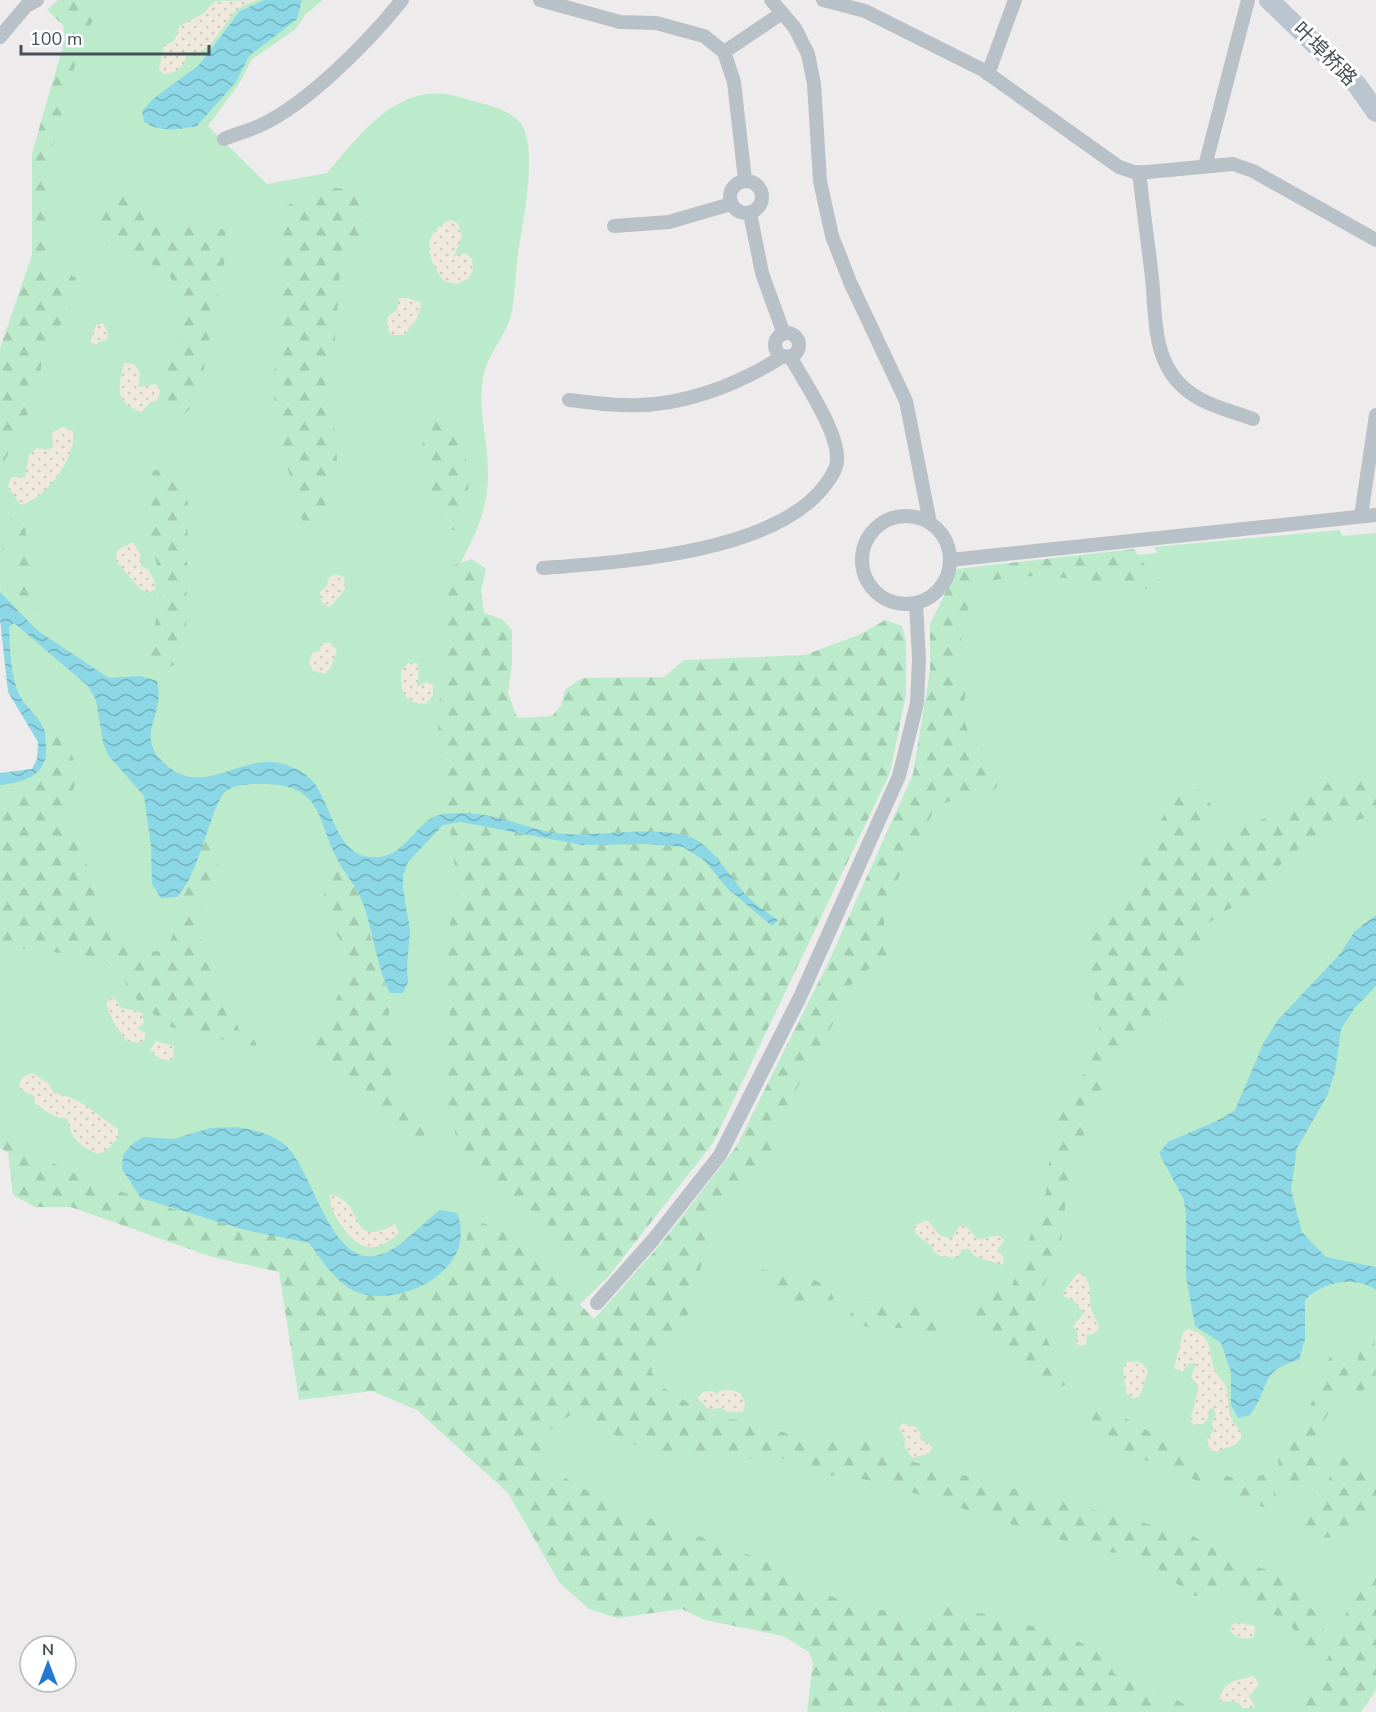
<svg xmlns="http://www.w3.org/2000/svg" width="1376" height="1712" font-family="'Nunito Sans','Noto Sans SC',sans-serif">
<defs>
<pattern id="forest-firs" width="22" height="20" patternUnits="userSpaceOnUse" patternTransform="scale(1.5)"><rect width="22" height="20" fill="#bbebcb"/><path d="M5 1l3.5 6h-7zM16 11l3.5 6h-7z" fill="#a2cbb0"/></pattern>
<pattern id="sand-dots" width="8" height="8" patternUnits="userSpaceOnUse" patternTransform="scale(1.5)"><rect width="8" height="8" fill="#efe8dc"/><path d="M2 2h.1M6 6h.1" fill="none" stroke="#cec9bf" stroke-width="1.8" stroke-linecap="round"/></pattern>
<pattern id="water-waves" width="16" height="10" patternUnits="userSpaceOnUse" patternTransform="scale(1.5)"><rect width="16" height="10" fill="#8bd7e5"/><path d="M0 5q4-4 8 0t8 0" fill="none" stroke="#73b1bc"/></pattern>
</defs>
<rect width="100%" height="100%" fill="#eeebec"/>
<g fill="#bbebcb">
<path d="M88,0H323L305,15L296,29L252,59L239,84L208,126L267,184L327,173C362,132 401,77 463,98C481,104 513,108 523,127C538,158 521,227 517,262C515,279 515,299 511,316C505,336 489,353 484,373C476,409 489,441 488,477C487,517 470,544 453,578L484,1148L608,1277L484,1398L296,1260L54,1177L0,1144V778L35,771L41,752L40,734L10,687L0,586V422L38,280L40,152Z"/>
<polygon points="1340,530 1342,536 1376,533 1376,1679 1353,1712 1170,1712 1051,1685 573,1501 516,1463 744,1154 920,774 963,571 1158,553 1154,547"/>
</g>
<g fill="url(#forest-firs)">
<polygon points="58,0 101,0 76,61 52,150 46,271 65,271 76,278 70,308 42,357 39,391 0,470 0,348 32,255 32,153 65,39 63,25 47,10"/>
<polygon points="336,188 356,190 367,212 365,231 356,251 340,274 335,341 329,370 337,459 330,512 319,530 305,531 276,425 273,383 277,350 278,262 285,206"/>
<path d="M111,192C138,192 155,213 169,233C190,224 204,218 225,231L227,246L224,264L198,399L184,415L169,414L167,369L177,345V310L173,281L162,267C117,257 83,245 111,192Z"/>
<path d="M454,416C467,460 478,486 456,530L443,529C438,500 419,464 423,435C424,429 428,422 431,417Z"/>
<polygon points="173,465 182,475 188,504 186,641 176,664 161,670 140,661 142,653 153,638 161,585 151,537 149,488 153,471"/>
<polygon points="0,480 4,550 2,572 0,572"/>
<polygon points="10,514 18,516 25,528 37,608 34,614 19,596 17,540"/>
<path d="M1134,549L1148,570L1160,581L1163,589L1160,593L1107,576L1103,582C1052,577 1023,571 973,585L952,682L965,692C965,702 963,712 965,722C967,735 990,761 998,774L997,786L988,797C966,799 947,795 932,814L885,903L884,926L892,939C883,972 872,961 855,980C847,988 844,1001 840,1011L772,1133L780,1140L774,1154L755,1166L747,1183L727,1206L708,1221L705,1250L690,1310L682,1324L667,1339L651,1371L661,1386L705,1413L724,1419L755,1421L805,1441L839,1436L867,1437L906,1460L1193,1536L1235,1560L1271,1571L1294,1590L1323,1621C1325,1635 1322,1650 1308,1657L1301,1653C1294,1622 1291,1622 1264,1611C1256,1607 1249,1600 1241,1596C1227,1589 1209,1593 1195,1596L1167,1577L1154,1565L1117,1553L1096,1551L907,1491L844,1474L820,1477L791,1460L767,1456L745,1459L651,1452L596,1426L574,1412L545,1434L541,1453L548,1468L607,1502L774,1564L798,1581L853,1606L902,1613L919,1627L938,1609L947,1607C984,1613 1081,1634 1107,1658C1111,1662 1112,1669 1114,1674L1158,1690L1199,1712H807L813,1663L809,1652L783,1636L705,1620L682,1609L617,1618L589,1609L559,1582L508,1493L417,1410L372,1391L299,1400L279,1272L212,1257L71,1207H35L13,1195L8,1153L0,1148V1135C93,1191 203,1220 309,1243L328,1269L379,1295L415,1290L452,1275L465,1252L470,1218L503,1231L532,1255L594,1319L660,1245L736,1147L829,961L913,774L930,670V624L957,569Z"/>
<polygon points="472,559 486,569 481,591 484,613 502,619 512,630 512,664 508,693 517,718 552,716 561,706 565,690 582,678 664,677 684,660 805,655 861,634 885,620 902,626 906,641 906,695 890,773 713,1143 608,1277 594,1279 553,1232 519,1210 460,1153 449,1107 442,1049 450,1016 445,946 458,890 438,739 439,703 446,667 443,615 438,591 448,567"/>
<path d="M53,725C81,765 82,768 65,815L95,883L103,913L145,951C175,958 179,919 177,897L186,889L207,835L219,851L218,871L204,898L198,927L214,984L233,1011L239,1030L254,1040L258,1048L167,1026L127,991L123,969L86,956L0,946V792L36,786L51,762Z"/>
<path d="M1376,778V814C1342,825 1310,836 1284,861C1272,872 1268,888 1255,899L1246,898L1205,925L1204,939L1169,1019L1119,1049L1091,1111L1066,1197L1061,1244L1037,1303V1320L1066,1377L1065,1385L1057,1388L985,1332L973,1320L975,1303L991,1290L1012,1286L1046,1193L1053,1124L1075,1082L1089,1069L1100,1033L1088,962L1091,941L1102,923L1121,910L1137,891L1135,874L1174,794L1199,790L1212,806L1204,843L1275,814L1332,780L1366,781Z"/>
<path d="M338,861L354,881L359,895L383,980L390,993L388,1028L395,1049L389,1092L404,1103L421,1109L425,1141L422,1145L411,1144L397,1122L379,1116L374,1102L324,1068L317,1059L314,1042L350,972C342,917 303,919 338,861Z"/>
<polygon points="760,1269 806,1276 829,1287 834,1299 806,1308 799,1307 783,1288 762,1281"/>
<path d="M872,1300L879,1308C901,1304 932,1297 946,1320L942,1334C931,1333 919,1329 908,1328C886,1327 866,1334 850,1316L856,1302Z"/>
<polygon points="1374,1338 1376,1379 1362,1391 1353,1390 1360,1345 1364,1340"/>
<path d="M1345,1348C1351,1357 1349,1379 1345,1389C1340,1402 1323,1415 1318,1433C1314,1448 1322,1465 1311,1478C1304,1485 1294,1484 1285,1482L1279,1475L1278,1460L1282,1450L1298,1428L1314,1398L1320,1373L1331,1356Z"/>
<polygon points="1092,1399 1173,1445 1204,1468 1242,1481 1265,1474 1283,1508 1281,1514 1123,1451 1083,1410"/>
<path d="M1335,1451C1350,1461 1360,1476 1376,1480V1510C1344,1519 1333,1560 1298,1522C1300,1503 1312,1497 1328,1486L1331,1466L1329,1457Z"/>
<polygon points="1376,1573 1376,1690 1361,1712 1300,1712 1337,1640 1355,1587"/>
</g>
<g fill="url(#sand-dots)">
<path d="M258,0C248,3 239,7 233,14C220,28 210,57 187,53C184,67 178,73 163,74L159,69L164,45L174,41L180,26L204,13L215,1Z"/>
<path d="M450,220L458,223L462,236L454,256L465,253L472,259L473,270L468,279L457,284L444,281C427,259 419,235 450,220Z"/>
<polygon points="399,298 408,298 422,303 416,320 404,335 391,335 387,328 388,316 397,310"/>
<polygon points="103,323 108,333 107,339 96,344 90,342 96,325"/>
<path d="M124,363L134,364L140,373L138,387L156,384L160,390L158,400L151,402L141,412C114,402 118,388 124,363Z"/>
<path d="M62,427L73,431C77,457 46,499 21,505L8,487L11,477H25L29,455L37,448L49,450L54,444L51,433Z"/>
<polygon points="133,542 140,554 141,566 148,569 154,580 155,589 149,593 140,589 116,561 117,550"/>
<polygon points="335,574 344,577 345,589 329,608 321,601 320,592 327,586 328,578"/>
<polygon points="329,642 337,650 331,667 325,674 313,671 309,663 312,653 320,651 321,644"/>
<path d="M408,663H417L419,670L417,687L426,682L433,685V695L426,704C404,704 400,691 401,671Z"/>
<path d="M114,997L120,1007L142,1013L144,1023L137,1028L147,1034L142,1043L127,1041C117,1029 110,1018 106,1003Z"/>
<path d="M156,1041L174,1046L173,1060C163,1061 157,1058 150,1050Z"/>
<path d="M32,1073L48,1083L54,1093C85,1099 93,1113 118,1129V1138L108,1149L99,1154C81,1147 70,1139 68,1119C53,1117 46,1112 35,1103L34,1095L28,1094L19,1087L22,1077Z"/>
<path d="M330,1194C368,1202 345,1251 395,1224L399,1233C373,1255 360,1251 341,1225C334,1214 329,1207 330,1194Z"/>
<path d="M926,1220C937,1228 936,1238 952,1238L960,1226H966C985,1248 973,1236 1000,1236L1004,1240L997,1250L1004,1258L1003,1265L976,1257L969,1249H963L957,1258L940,1256L933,1251V1247L915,1233L914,1226Z"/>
<path d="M1077,1274H1082C1093,1284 1089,1294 1091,1308C1092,1314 1097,1320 1099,1327L1096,1333L1087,1335L1086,1344L1081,1346L1076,1344L1078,1333L1073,1326L1084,1313L1073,1300L1063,1296L1064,1291Z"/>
<path d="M1188,1329C1216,1336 1206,1352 1216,1373C1219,1378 1225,1381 1226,1388C1231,1408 1225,1416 1241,1431V1438L1236,1444L1216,1452L1210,1450L1207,1440L1214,1429L1212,1423L1216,1414L1213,1408L1209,1409L1208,1419L1203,1424L1194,1425L1190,1421L1198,1390V1385L1191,1377L1196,1363H1190L1182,1372L1174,1368L1183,1332Z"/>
<polygon points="1137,1361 1144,1365 1148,1372 1139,1397 1132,1398 1126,1393 1123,1369 1127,1362"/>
<polygon points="732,1390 741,1394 745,1403 743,1412 727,1412 722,1408 709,1409 697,1398 703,1392 713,1391 717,1395 719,1391"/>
<polygon points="902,1423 916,1427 921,1434 920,1440 929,1443 932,1448 928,1454 912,1458 903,1443 906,1439 899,1429"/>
<path d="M1239,1623L1255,1626L1254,1637C1245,1640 1236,1639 1230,1630L1233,1624Z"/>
<path d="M1254,1676L1259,1685L1249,1696L1255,1708H1243L1238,1702L1220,1701C1220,1683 1238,1679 1254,1676Z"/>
</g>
<g fill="url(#water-waves)">
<path d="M264,0H302L297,19L249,56L236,82L197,126C178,130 160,132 144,122L142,111L153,99L199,65L240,11Z"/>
<path d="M0,592L38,631L109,678L140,676L157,681C166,716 135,733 162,761C203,804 244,747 289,766C300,770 311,777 317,787C330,807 338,850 364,856C407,866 413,817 444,814C493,808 520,829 563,834C598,837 670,823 698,841C718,854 730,877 746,895C755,905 767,912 778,920L772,926L727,888L705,861L683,847L646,844L582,845L461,822L443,825L408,862L403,876V889L410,930L407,967L408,982L403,993H390C376,966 374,935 364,906C357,886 346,876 337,859C316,816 322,784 261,784C250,784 236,784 226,791C212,801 200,875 177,897L161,898L152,884L151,846L144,796L108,755L103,742L96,700L88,686L14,623L9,627C10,649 10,671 18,692C23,705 37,714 43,727C46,732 45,739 46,745C48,776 25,782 0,785V773L32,769L37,759L38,742L8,692L0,619Z"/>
<path d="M1376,915V986L1354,1009L1341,1029L1335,1072L1327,1096L1297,1148L1291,1190L1302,1232L1316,1247L1326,1257L1376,1267V1290C1354,1275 1322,1282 1305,1300V1339L1299,1360C1258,1371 1272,1385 1250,1415L1238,1418L1231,1405V1372L1221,1343L1195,1326L1186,1276V1216L1184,1200L1159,1153L1168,1142L1223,1118L1235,1110L1264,1042L1278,1020L1340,954L1355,931Z"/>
<path d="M237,1127C254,1130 270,1133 284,1144C314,1168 331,1277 385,1253C406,1244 422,1223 440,1210L457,1213C481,1273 390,1314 349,1288C332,1277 321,1259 309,1243L245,1230L141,1198L122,1169L123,1155L131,1145L143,1137L174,1139L210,1128Z"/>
</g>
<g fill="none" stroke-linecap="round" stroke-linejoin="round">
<g stroke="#b7c1c7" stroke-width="14">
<polyline points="540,0 620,22 656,23 704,36 724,52 734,82 745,180"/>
<polyline points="771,0 795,28 808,54 814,84 820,181 832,236 850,282 906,401 930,523"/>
<polyline points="823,0 865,11 983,70 1119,167 1137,173 1233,164 1253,171 1376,240"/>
<polyline points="0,37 26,6 37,0"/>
<polyline points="724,52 782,13"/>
<polyline points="988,74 1015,0"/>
<path d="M224,139C236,134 248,131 259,126C308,104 369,41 402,0"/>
<polyline points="1205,166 1248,0"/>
<path d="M1139,172C1143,208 1148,243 1152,278C1156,315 1152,358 1182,386C1200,404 1229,410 1253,419"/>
<circle cx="746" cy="197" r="16"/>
<polyline points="750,213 762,273 784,334"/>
<polyline points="614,226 669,222 731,204"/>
<circle cx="787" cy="345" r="12"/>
<path d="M569,400C587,402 606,405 624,405C679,408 738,385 783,356"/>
<polyline points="1361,516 1376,415"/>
<circle cx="906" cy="560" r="44"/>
<polyline points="950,560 1376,515"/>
<path d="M543,568C622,562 776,553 826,484C831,477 837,469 837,460C839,432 804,382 790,356"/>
<polyline points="597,1303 653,1240 720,1155 800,997 899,776 917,703 919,659 916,603"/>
</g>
<polyline stroke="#bac5cf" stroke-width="20" points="1269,0 1357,85 1376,112"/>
</g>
<g text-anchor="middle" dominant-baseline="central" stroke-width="6" stroke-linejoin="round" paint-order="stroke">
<g font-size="20" fill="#455057" stroke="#fff">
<text transform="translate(1325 54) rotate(45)">叶埠桥路</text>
</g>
</g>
<g transform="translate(48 1664)"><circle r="28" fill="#ffffff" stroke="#b5b9bc" stroke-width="1.5"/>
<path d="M0-4.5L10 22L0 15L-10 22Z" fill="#2478d0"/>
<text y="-9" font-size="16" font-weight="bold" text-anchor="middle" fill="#455057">N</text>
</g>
<path d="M21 45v9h188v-9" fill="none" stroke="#455057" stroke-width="3"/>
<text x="30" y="45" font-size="18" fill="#455057" stroke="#ffffff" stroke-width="4.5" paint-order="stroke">100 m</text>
</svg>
